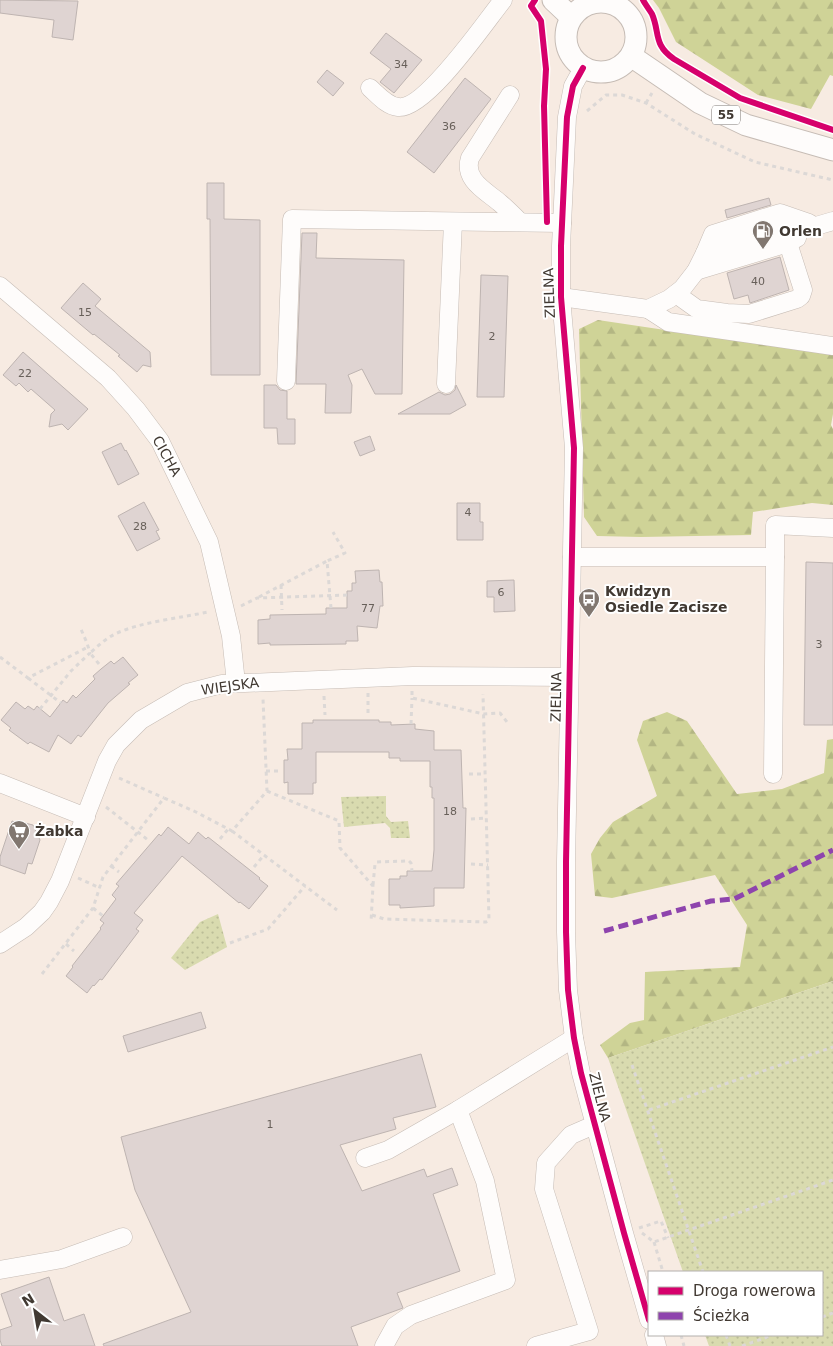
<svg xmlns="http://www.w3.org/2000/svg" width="833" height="1346" font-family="'DejaVu Sans',sans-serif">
<defs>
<pattern id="forest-firs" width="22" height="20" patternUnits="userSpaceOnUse" patternTransform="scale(1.25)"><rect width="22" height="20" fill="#cfd397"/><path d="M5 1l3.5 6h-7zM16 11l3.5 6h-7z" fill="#b3b683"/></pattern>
<pattern id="park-dots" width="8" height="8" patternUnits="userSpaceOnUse" patternTransform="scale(1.25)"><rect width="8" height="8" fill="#d9dbaf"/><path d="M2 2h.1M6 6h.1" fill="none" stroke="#bbbd97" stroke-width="1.8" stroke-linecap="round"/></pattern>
</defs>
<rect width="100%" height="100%" fill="#f7ebe2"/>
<g fill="url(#forest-firs)">
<polygon points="653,0 833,0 833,76 830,75 811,109 758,95 676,42 659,8"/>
<polygon points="598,320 833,355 833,414 831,425 833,429 833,505 812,503 753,512 751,535 641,537 597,536 584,517 579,329"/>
<polygon points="667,712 687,721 737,794 782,789 824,773 827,740 833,739 833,981 608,1058 600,1045 630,1023 644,1020 645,972 740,967 747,925 715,875 612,898 595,896 591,854 600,838 613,822 657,796 637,740 643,721"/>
</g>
<g fill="url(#park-dots)">
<polygon points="386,796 386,816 391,822 408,821 410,838 391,838 390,828 385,823 344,827 341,797"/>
<polygon points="218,914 227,947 185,970 171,958 200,922"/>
<polygon points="833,981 833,1346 709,1346 705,1335 822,1335 822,1272 683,1272 608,1058"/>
</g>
<g fill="#dfd4d2" stroke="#beb4b1">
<polygon points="0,0 78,1 73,40 52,37 54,20 0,13"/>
<polygon points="386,33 422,60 394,93 380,82 391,69 370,53"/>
<polygon points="327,70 344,83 333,96 317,82"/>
<polygon points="465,78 491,99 434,173 407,152"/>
<polygon points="207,183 224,183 224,219 260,220 260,375 211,375 210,219 207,219"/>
<polygon points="769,198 771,205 727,218 725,210"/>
<polygon points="302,233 317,233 316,258 404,260 402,394 375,394 362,369 348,375 352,385 351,413 325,413 326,384 296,384"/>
<polygon points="780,257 789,290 750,303 748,295 734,299 727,273"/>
<polygon points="481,275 508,276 504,397 477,397"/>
<polygon points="83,283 101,299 95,306 150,352 151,367 143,365 137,372 118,356 120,355 94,334 93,335 61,308"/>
<polygon points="23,352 88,409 68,430 62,424 49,427 51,414 55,410 31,389 28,392 19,383 16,386 3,375"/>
<polygon points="264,385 276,385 280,390 287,391 287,419 295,419 295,444 278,444 277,428 264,428"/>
<polygon points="456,385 466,405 450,414 398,414 439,392 445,395 450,394 455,390"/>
<polygon points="370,436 375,450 360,456 354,442"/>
<polygon points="121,443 125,451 126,450 139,474 118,485 102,452"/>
<polygon points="144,502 159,530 156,531 160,539 137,551 118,516"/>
<polygon points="457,503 480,503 480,522 483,522 483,540 457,540"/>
<polygon points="806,562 833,563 833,725 804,725"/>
<polygon points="379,570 380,582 382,582 383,606 380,606 377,628 357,626 358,641 346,641 346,644 270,645 270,643 258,644 258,620 270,619 270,615 326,614 326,608 347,608 347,591 352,591 352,583 356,583 355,571"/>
<polygon points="514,580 515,611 494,612 494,597 487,597 487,581"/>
<polygon points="123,657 138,675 128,683 130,684 108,703 81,737 78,735 71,744 58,735 49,752 30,742 28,744 9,730 11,728 1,720 16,702 25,709 28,706 34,710 37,706 50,717 63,700 67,703 73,695 76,698 95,679 93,676 101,669 111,661 114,664"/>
<polygon points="313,720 379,720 379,722 391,722 391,725 415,724 415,729 434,731 434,750 461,750 463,808 466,808 464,888 434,888 434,906 400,908 400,905 389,905 389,879 400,879 400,876 407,876 407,871 432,871 434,850 434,798 432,798 432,787 430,787 430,761 400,761 400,758 389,758 389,752 316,752 316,783 313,783 313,794 288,794 288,782 284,783 284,760 288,760 287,749 302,749 302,723 313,723"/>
<polygon points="12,821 21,824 25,823 33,825 40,840 32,864 28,863 25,874 0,865 0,857"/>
<polygon points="168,827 189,844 198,832 206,839 208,837 260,878 259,879 268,886 249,909 240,902 239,903 182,856 134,913 143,920 136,929 139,931 102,980 100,979 94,986 93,985 87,993 66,976 73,967 72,966 101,929 100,928 104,923 100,920 116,899 112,895 119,886 116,884 159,834 161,836"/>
<polygon points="201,1012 206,1028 128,1052 123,1036"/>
<polygon points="421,1054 436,1107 393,1118 396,1129 340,1145 362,1191 424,1169 427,1177 452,1168 458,1185 433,1194 460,1271 397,1293 403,1308 351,1327 358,1346 104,1346 103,1344 191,1312 135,1190 121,1137"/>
<polygon points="49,1277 64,1321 84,1314 95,1346 2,1346 0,1340 0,1330 12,1326 1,1294"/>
</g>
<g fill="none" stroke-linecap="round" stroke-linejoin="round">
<g stroke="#c6bcb5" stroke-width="19">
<g id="minor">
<polyline points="583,68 573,86 567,117 561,246 561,297 574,448 566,862 566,932 568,990 574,1038 581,1073 624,1233 649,1320"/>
<path d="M370,88C378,95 387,106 398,107C425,111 486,21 503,0"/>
<path d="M510,95L470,158C463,180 486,191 500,203C507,209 514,216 520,222"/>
<polyline points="705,253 713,234 780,213 809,223"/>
<polyline points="696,271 788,243 797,238"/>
<polyline points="0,286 108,378 136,409 160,441 209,542 231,636 236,683"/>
<polyline points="676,294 697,309 727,313 749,314 797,299 801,296 803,290 788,243"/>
<polyline points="561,297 648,309 669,299 682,289 696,271 705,253 791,227 816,226 833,221"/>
<polyline points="648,309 668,322 833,346"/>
<polyline points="286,381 292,219 562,223"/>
<polyline points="446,384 453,222"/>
<polyline points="572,557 775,557 773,774"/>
<polyline points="775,557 775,525 833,528"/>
<polyline points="0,783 86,817"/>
<polyline points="0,944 26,927 42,912 49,902 60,881 107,761 116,745 141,720 187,693 222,684 413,676 569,677"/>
<polyline points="365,1158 388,1150 458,1110"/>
<polyline points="0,1270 62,1259 123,1237"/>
<polyline points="654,1335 657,1346"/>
<polyline points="384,1346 395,1326 411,1315 506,1280 485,1181 458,1110 574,1038"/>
<polyline points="536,1346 589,1331 544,1189 546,1163 571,1135 594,1125"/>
</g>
</g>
<g stroke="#c6bcb5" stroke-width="23">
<g id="major">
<polyline points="553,0 571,17"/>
<circle cx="601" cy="37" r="35"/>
<polyline points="631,56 700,103 746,125 833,150"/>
</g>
</g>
<g stroke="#dcd8d6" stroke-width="3" stroke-dasharray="4 4" stroke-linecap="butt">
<polyline points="646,103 652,93"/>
<polyline points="587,111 606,95 622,95 646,103 695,134 755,162 833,180"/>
<polyline points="281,585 282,610"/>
<polyline points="259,597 327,561"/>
<polyline points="241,606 257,598 347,595"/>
<polyline points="331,608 327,561 345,553 333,532"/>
<polyline points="0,657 28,678 88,647"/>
<path d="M99,664L90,653C98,646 105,639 115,634C140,622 180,618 208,612"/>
<polyline points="28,678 61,703"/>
<polyline points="412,691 412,698 484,714 500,713 507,722"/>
<polyline points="368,693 368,715"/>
<polyline points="324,696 325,715"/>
<polyline points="40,709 71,671 90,653 87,643 80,627"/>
<polyline points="411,724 412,698"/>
<polyline points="266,771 279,771"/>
<polyline points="469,774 485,774"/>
<polyline points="119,778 164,798"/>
<polyline points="267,791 339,821 340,848 373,886 371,922"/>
<polyline points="106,807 148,840"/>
<polyline points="471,819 487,818"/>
<polyline points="232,831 337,910"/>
<polyline points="220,839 229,828"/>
<polyline points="471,864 488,865"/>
<polyline points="111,866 119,872"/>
<polyline points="254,867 264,855"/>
<polyline points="78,878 100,888"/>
<polyline points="373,885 375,864 377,862 409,861 411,863 412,871"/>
<polyline points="93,908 103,916"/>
<polyline points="372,915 384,919 486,922 489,920 483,694"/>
<polyline points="230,943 268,929 305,886"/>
<polyline points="66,944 74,951"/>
<polyline points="42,974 93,908 103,877 164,798 196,812 232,831 267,791 263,699"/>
<polyline points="632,1065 703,1272"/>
<polyline points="649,1110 833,1047"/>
<polyline points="639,1228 661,1221 668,1238"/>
<polyline points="642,1233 654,1242 833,1180"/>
<polyline points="654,1242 663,1272"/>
<polyline points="822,1317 833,1313"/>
<polyline points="681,1335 684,1346"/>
<polyline points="726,1335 730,1346"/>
<polyline points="742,1346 773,1335"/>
</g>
<use href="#minor" stroke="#fefcfb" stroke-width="18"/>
<use href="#major" stroke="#fefcfb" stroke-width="21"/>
<polyline stroke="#8e44ad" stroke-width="5" stroke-dasharray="10 5" stroke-linecap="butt" points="604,931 711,901 734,899 833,850"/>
<g stroke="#fff" stroke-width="9">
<g id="cycleway">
<polyline points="535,0 531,6 541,21 546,69 544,106 547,222"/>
<path d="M643,0C645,4 649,9 652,14C660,32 653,45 674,59L740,98L833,130"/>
<polyline points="583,68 573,86 567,117 561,246 561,297 574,448 566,862 566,932 568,990 574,1038 581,1073 624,1233 649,1320"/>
</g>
</g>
<use href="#cycleway" stroke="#d6006c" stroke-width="6"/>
</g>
<defs>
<g id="fuel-pin" transform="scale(1.125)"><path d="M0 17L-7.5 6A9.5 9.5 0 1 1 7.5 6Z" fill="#817770" stroke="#fff"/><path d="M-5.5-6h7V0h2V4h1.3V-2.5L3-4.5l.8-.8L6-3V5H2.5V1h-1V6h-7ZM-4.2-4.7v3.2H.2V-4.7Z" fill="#fff"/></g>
<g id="bus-pin" transform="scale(1.125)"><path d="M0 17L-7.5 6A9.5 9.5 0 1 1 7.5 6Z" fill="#817770" stroke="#fff"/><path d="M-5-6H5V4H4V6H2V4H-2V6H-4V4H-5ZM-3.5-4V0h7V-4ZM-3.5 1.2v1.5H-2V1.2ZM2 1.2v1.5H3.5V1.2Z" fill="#fff"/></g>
<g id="supermarket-pin" transform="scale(1.125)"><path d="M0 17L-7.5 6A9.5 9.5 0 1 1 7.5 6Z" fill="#817770" stroke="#fff"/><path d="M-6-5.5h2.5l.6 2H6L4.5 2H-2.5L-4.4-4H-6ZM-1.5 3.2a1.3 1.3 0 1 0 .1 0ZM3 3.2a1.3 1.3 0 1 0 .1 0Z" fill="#fff"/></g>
</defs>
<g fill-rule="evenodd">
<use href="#fuel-pin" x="763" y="231"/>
<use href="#bus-pin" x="589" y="599"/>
<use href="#supermarket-pin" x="19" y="831"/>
</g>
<g text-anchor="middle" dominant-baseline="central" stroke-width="4" stroke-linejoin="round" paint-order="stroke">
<g font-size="11" fill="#68605a">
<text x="401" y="64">34</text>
<text x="449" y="126">36</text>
<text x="758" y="281">40</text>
<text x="85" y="312">15</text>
<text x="492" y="336">2</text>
<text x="25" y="373">22</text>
<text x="468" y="512">4</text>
<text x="140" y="526">28</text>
<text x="501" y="592">6</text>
<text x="368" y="608">77</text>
<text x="819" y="644">3</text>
<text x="450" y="811">18</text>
<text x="270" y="1124">1</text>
</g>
<rect fill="#fff" stroke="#7a7470" stroke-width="1" x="712" y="105.5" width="28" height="19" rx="4"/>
<g font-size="12" font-weight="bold" fill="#413932">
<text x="726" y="115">55</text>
</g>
<g font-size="14" font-weight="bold" fill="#413932" stroke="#fff" text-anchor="start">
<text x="779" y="231">Orlen</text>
<text x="605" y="591">Kwidzyn<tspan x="605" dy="16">Osiedle Zacisze</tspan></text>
<text x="35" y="831">Żabka</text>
</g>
<g font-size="14" fill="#413932" stroke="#fff">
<text transform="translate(549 293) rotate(-92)">ZIELNA</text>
<text transform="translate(167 456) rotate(61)">CICHA</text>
<text transform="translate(230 686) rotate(-8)">WIEJSKA</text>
<text transform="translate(556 697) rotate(-89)">ZIELNA</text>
<text transform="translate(600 1097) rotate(76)">ZIELNA</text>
</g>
</g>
<rect x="648" y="1271" width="175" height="65" fill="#ffffff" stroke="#b3b0ad"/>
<rect x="658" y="1287" width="25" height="8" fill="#d6006c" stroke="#b3b0ad"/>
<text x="693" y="1296" font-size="15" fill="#413932">Droga rowerowa</text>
<rect x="658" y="1312" width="25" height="8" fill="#8e44ad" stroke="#b3b0ad"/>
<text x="693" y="1321" font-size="15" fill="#413932">Ścieżka</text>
<g transform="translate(35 1311) rotate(329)" stroke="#ffffff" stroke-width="4" paint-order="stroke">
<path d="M0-4L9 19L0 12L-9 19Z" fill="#413932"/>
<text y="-8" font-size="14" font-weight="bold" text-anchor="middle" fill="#413932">N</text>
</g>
</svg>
